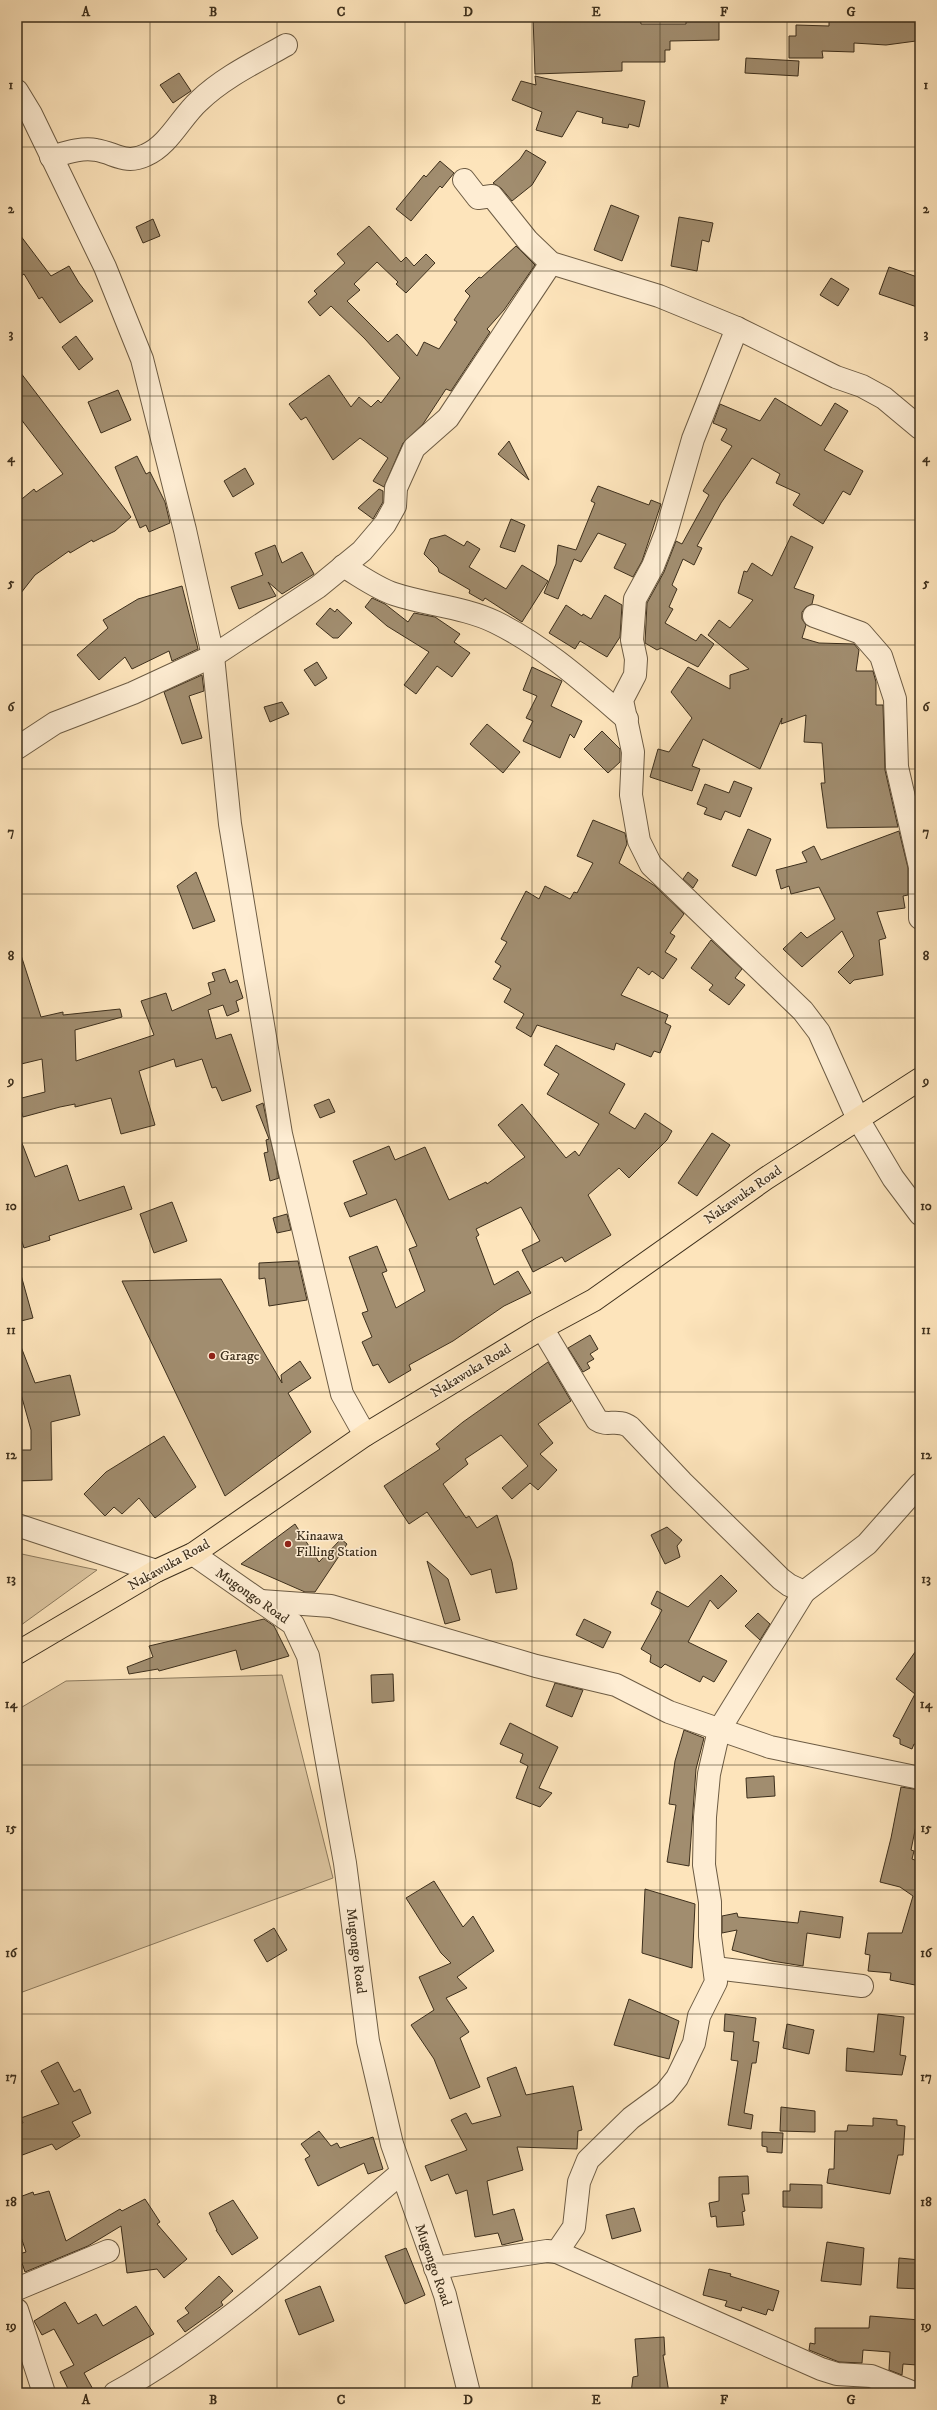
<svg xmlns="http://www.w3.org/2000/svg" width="937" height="2410" font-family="'IM FELL DW Pica',serif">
<rect width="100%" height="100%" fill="#fde4bb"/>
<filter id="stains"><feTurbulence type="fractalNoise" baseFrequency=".005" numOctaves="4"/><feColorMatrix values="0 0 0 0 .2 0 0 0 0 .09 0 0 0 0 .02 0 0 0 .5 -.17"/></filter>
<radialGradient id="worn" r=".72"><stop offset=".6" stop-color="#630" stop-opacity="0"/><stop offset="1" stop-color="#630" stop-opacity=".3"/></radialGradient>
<g fill="#dcc5a0" stroke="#8c7a5e">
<polygon points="17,1553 97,1570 17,1628"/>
<polygon points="282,1675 333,1878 17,1994 17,1710 66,1681"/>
</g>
<g fill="#a18d6f" stroke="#3d2f1c">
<polygon points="533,17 640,17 641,24 686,24 686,21 693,21 693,17 719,17 719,40 670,41 670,50 665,50 665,62 622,62 622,71 535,74"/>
<polygon points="876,17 915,17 916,41 886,45 854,43 854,52 822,51 823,58 789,58 789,36 796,36 796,25 829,26 829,19 876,21"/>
<polygon points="746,58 799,61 798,76 745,73"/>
<polygon points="179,73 191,91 173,103 160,85"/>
<polygon points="535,76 645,101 639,127 629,124 628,128 602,123 603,118 577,111 562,137 536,130 542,112 512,100 521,81 536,85"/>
<polygon points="526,150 546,162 532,185 512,201 501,188 493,183 520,159"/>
<polygon points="440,161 454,173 442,188 440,186 411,221 396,209 424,175 426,177"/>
<polygon points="611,205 639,216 622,261 594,250"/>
<polygon points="679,217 713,223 709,242 702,240 697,271 671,266"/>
<polygon points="153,219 160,236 143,243 136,227"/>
<polygon points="369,226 401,262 406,257 414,266 426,254 435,263 406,293 396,284 398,282 377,262 354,284 360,290 347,301 388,342 397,334 417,356 424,342 439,349 457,322 454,320 470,296 465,291 479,277 481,278 516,246 535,265 504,310 487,329 490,332 451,391 446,389 423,424 403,443 384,487 373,481 388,458 360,438 333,460 306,417 301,420 289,404 329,375 351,407 359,397 371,407 378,400 381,403 400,378 365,339 331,306 320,316 308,302 317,294 314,291 345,263 337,254"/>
<polygon points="17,231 51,276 69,266 79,283 93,301 60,323 42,297 39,299 24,274 17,279"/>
<polygon points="889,267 920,278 920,308 879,294"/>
<polygon points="831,278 849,289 838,306 820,295"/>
<polygon points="76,336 93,359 79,370 62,347"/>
<polygon points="17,368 131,517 115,531 93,542 92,540 70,553 69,551 35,575 17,598 17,503 34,489 36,492 63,474 17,414"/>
<polygon points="118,390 131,420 101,433 88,402"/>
<polygon points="775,398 821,426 835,403 848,411 824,450 863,471 850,495 843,491 823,524 793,505 800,494 776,483 780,474 752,458 721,503 697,546 702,548 694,565 683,559 672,585 677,589 669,607 673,609 665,623 696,641 701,634 714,644 698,667 661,648 657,650 645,643 647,603 664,572 676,541 682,544 709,495 703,491 732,446 721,440 727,429 713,423 720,404 760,421"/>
<polygon points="509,441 529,480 498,454"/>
<polygon points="137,456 146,474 150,472 165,502 170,523 149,532 146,525 140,528 115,467"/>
<polygon points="245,468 254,484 233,497 224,481"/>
<polygon points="598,486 649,505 651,500 661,504 642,561 633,577 614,568 626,544 598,533 581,562 574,559 558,599 544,593 556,564 558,545 576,550 595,503 591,501"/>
<polygon points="379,489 383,491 383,502 373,519 358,508"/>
<polygon points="511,519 525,525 515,552 500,547"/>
<polygon points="445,535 464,546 467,541 480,549 469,567 506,589 522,565 548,581 522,622 485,598 483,601 469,593 470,590 439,572 438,568 424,554 430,539"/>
<polygon points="791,536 813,547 794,588 814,595 812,604 806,607 802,612 802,619 806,625 802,638 819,643 854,644 859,650 856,671 873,671 876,682 876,705 883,705 885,770 898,827 827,828 821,783 825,783 822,743 804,742 806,715 781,724 782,718 760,769 703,739 692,766 700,769 692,791 650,777 658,749 669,752 692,718 671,692 688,667 730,689 730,675 749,669 708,635 719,620 730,628 753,600 738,593 744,571 747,572 752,563 772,576"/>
<polygon points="275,545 282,563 302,552 314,574 282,594 268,582 276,596 239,609 231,587 263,575 255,553"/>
<polygon points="182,586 198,649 172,661 169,651 132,669 125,657 99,680 77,655 108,628 103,620 138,599"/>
<polygon points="605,595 622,605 620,637 607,657 580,641 575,649 549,633 566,605 582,616 583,614 591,619"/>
<polygon points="372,598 385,604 408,622 414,613 435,617 460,634 454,642 470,653 452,677 437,666 416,694 404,685 429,652 387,626 365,607"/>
<polygon points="330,608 335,612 337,609 352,623 338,638 333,638 316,624"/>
<polygon points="317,662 327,678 315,686 304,670"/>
<polygon points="532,667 562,681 551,706 582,721 574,738 570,734 560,758 523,741 533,721 526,718 537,696 523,690"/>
<polygon points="202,675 204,691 189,696 202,738 182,744 164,692"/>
<polygon points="282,702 289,714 270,722 264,707"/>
<polygon points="487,724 520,752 503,773 470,744"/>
<polygon points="602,731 620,749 620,762 608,773 584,749"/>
<polygon points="734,781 752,788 740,817 725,811 721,820 704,814 707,808 697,804 705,784 729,793"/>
<polygon points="593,820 625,833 627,844 619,863 655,886 684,914 670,933 675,936 665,952 677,959 663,979 652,971 649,975 638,967 621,995 668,1015 665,1023 671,1026 660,1053 654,1051 651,1057 616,1043 614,1050 537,1025 531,1037 516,1028 524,1014 504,1002 511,989 493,979 501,966 495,962 507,942 501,939 526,891 539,899 545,886 570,899 574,892 577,893 593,863 577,856"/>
<polygon points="748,829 771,839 756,876 732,866"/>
<polygon points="899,831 908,868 908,895 903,896 905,908 877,912 886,938 879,940 883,975 854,980 850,984 838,972 854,956 842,931 802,967 783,949 801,932 807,938 835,919 819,887 791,894 789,886 781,889 776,870 807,862 802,852 814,846 821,860"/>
<polygon points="196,872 215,921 193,929 177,886"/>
<polygon points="688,872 698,880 693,888 683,879"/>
<polygon points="711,940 742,969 735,978 745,985 729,1005 709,990 713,985 691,968"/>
<polygon points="20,952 41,1017 63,1012 63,1015 120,1009 122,1017 75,1030 76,1061 154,1035 141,1001 166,993 172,1011 211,994 208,983 215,981 212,973 225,969 230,983 237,980 243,998 236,1001 239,1011 227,1016 223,1005 208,1010 216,1039 231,1034 251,1091 222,1101 216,1087 212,1088 202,1059 176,1067 174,1059 139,1071 155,1125 121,1134 111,1098 75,1107 75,1104 60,1107 23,1117 18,1099 45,1092 42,1059 17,1065 17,953"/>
<polygon points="556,1045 625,1084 609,1113 635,1129 645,1113 672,1131 667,1140 629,1178 619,1168 588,1195 611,1235 565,1262 562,1257 533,1272 522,1250 540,1241 521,1207 476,1229 479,1235 476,1237 494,1285 518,1271 531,1293 504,1306 453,1341 409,1365 411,1370 389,1383 378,1364 373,1366 362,1342 372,1337 362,1313 368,1311 349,1257 377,1246 387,1271 382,1273 396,1308 425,1291 409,1249 417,1246 396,1199 350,1217 344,1203 367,1194 353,1161 389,1146 395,1160 425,1147 449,1200 486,1182 487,1184 525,1157 498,1125 522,1104 566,1158 575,1151 579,1156 599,1124 547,1094 559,1074 544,1065"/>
<polygon points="329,1099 335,1112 320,1118 314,1105"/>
<polygon points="263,1103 279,1178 270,1181 264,1153 268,1152 266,1140 269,1139 256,1106"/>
<polygon points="712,1133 730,1145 697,1196 678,1183"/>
<polygon points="20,1138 35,1177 67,1165 79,1201 124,1186 132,1209 49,1236 50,1240 24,1248 17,1226 17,1139"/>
<polygon points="172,1202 187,1241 154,1253 140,1214"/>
<polygon points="287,1214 291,1230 277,1233 273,1218"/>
<polygon points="298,1261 307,1300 269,1306 265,1278 259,1279 259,1263"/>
<polygon points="21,1275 33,1318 17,1322 17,1276"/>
<polygon points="221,1279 282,1383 281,1375 300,1361 311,1378 288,1393 311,1432 225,1496 122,1281"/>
<polygon points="590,1335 598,1349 590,1354 594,1359 587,1363 590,1368 583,1372 568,1348"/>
<polygon points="18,1339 35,1383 70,1375 80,1415 51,1422 52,1480 17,1481 17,1450 31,1450 31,1430 17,1380"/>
<polygon points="548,1362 571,1401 538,1424 553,1443 540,1454 557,1470 538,1490 530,1483 512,1499 502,1488 528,1466 501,1435 465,1459 468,1464 443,1484 466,1518 469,1516 477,1528 497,1515 512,1562 517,1589 496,1593 491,1569 471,1575 427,1512 409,1524 384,1486 440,1449 436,1444 463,1422"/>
<polygon points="164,1436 196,1487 155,1518 139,1498 122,1514 114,1507 105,1516 84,1494 106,1472"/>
<polygon points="295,1524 319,1562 341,1539 347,1544 315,1592 305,1592 241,1564"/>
<polygon points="667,1527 682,1540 677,1546 680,1557 665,1564 651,1535"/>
<polygon points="427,1561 448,1579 460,1620 445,1624"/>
<polygon points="721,1575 737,1591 718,1609 710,1600 688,1642 727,1661 714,1682 703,1676 700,1682 665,1664 661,1668 650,1662 651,1655 641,1649 662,1610 651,1604 657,1591 688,1607"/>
<polygon points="758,1613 770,1624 760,1640 745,1626"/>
<polygon points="264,1619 274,1626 289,1656 241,1670 236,1650 159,1671 158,1669 129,1674 127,1667 153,1657 149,1646"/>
<polygon points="584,1619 611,1632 603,1648 576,1635"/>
<polygon points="920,1645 920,1745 914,1744 912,1749 900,1744 900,1739 893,1736 915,1694 896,1679"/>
<polygon points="393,1674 394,1701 372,1703 371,1675"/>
<polygon points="555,1683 583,1690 572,1717 546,1706"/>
<polygon points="510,1723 558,1747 539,1788 552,1793 540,1807 516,1798 528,1766 520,1762 523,1754 500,1744"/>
<polygon points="684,1730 704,1738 696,1769 689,1866 667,1862 676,1805 669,1804 675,1761"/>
<polygon points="774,1776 775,1796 747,1798 746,1778"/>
<polygon points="901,1787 920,1790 920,1806 911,1850 914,1851 912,1859 920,1862 920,1986 890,1980 891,1973 868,1971 870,1955 865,1954 868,1933 902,1933 913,1896 900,1887 880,1882 891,1838"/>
<polygon points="434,1881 463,1927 473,1916 494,1951 457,1977 467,1988 446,1998 469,2032 460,2038 480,2087 450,2099 434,2059 411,2025 434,2010 419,1977 451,1963 441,1953 406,1898"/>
<polygon points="645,1889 695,1904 692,1968 642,1953"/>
<polygon points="800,1911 843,1917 840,1938 807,1933 803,1966 772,1961 732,1950 737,1930 722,1933 722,1916 737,1913 738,1917 798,1923"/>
<polygon points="274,1928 287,1950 267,1962 254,1940"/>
<polygon points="629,1999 679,2021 669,2059 614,2045"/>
<polygon points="725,2014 756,2018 753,2041 759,2042 756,2063 752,2063 744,2113 753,2115 751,2129 728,2125 738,2061 731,2060 734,2032 724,2031"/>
<polygon points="878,2014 904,2017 900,2055 906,2056 902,2075 846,2071 847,2048 874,2052"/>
<polygon points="787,2024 814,2030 809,2054 783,2048"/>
<polygon points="58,2062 74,2092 80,2089 91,2113 72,2122 80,2136 56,2150 52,2144 17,2157 17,2125 23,2123 21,2118 59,2104 41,2071"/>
<polygon points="516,2067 526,2095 573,2086 582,2130 578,2131 577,2149 517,2147 523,2170 487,2181 493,2215 514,2209 523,2240 502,2245 498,2233 475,2237 467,2190 456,2194 448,2174 431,2181 425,2166 467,2150 451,2120 466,2113 472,2124 501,2116 487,2078"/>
<polygon points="781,2107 815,2111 815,2132 780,2131"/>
<polygon points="873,2118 897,2120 897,2125 905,2126 903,2155 898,2155 890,2194 827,2183 829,2169 834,2169 835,2131 847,2131 848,2125 873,2126"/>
<polygon points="319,2131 331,2146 337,2143 340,2148 373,2137 383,2169 368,2174 364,2163 318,2186 305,2159 310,2156 301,2144"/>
<polygon points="762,2132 783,2133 782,2153 767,2152 767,2147 762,2146"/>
<polygon points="748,2176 749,2194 742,2194 745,2211 742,2212 744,2225 717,2227 716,2216 711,2217 709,2203 719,2201 719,2177"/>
<polygon points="790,2184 822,2185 822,2208 783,2207 783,2191 790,2191"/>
<polygon points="49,2191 66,2241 120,2209 122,2211 145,2199 160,2222 157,2224 187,2259 164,2278 157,2269 127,2273 121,2226 88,2246 25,2272 19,2254 26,2252 17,2225 17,2198 33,2192 34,2195"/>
<polygon points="233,2200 258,2238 232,2255 216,2230 217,2230 209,2213"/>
<polygon points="634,2208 641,2231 612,2239 606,2215"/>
<polygon points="827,2242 864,2248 861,2285 821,2281"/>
<polygon points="406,2248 425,2295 405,2304 385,2256"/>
<polygon points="899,2258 920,2260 920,2289 897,2288"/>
<polygon points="709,2269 731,2274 730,2276 779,2291 773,2311 768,2309 766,2315 742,2307 741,2311 725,2306 727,2301 703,2295"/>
<polygon points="219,2276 233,2291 221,2302 223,2305 185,2332 177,2321 189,2313 185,2308"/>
<polygon points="320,2286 334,2321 299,2335 285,2300"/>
<polygon points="65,2302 78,2324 96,2314 103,2326 136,2306 154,2334 84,2373 95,2393 70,2393 60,2372 74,2365 54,2329 42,2335 34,2321"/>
<polygon points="870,2316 920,2320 920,2360 917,2360 917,2365 903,2364 902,2375 889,2370 890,2352 863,2350 862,2363 839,2362 809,2350 810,2343 815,2344 815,2328 869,2328"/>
<polygon points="664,2337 665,2355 663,2355 669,2393 631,2393 633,2377 638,2376 635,2339"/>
</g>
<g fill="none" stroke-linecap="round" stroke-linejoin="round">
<g stroke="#6d5c44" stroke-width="24">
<g id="minor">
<polyline points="17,91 31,114 105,267 142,359 185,530 213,656 230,824 281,1134 342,1394 365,1435"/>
<path d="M51,157C65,153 82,147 96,150C115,153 125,165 146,155C169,145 181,117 199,101C224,77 256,62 286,45"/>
<polyline points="464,180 478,198 492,196 528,241 551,263 659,296 737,328 836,377 862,386 884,398 920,428"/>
<polyline points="737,328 693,439 666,533 653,566 635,599 632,640 636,659 635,675 622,700 633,752 631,795 639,841 651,865 803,1011 819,1032 858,1119 893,1178 920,1214"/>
<path d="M343,566C359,575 376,588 394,594C427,605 464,607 495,622C544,646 586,684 627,719"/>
<polyline points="814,616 861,633 881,656 895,699 897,767 920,867 920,918"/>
<polyline points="17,748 55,723 133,693 213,656 318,587 362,551 385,524 395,506 396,488 414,448 448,418 551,263"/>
<path d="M542,1328L597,1420C607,1427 618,1418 630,1427L682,1482L781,1579L789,1585L804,1592L867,1544L920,1484"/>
<polyline points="17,1525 156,1571"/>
<polyline points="193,1554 293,1624 308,1656 345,1863 368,2041 392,2144 445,2295 469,2393"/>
<polyline points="261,1601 331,1606 536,1666 616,1685 669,1712 770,1747 920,1778"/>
<polyline points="715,1968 862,1986"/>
<polyline points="557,2252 574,2227 579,2182 588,2160 631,2118 665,2093 677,2078 694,2043 699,2016 716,1982 710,1936 710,1902 704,1865 705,1817 709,1774 719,1730 804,1592"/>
<polyline points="435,2268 547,2251 557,2252 821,2369 837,2374 871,2376 914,2393"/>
<polyline points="17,2289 108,2251"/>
<polyline points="17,2310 44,2393"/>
<path d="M115,2393C220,2335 310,2250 401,2173"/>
</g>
</g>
<g stroke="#3d2f1c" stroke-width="24">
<polyline id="major" points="17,1653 156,1571 193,1554 365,1435 542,1328 594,1300 765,1179 920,1079"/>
</g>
<use href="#minor" stroke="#feedd3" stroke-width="22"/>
<use href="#major" stroke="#fde4bb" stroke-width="22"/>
</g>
<path fill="none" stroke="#3d2f1c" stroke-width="1" stroke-opacity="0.55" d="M150,17V2393M277,17V2393M405,17V2393M532,17V2393M660,17V2393M787,17V2393M17,147H920M17,271H920M17,396H920M17,520H920M17,645H920M17,769H920M17,894H920M17,1018H920M17,1143H920M17,1267H920M17,1392H920M17,1516H920M17,1641H920M17,1765H920M17,1890H920M17,2014H920M17,2139H920M17,2263H920"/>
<g fill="#8f2418" stroke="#feedd3" stroke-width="1.5">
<circle cx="212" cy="1356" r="4"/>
<circle cx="288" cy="1544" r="4"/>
</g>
<g text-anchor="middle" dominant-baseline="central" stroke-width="3" stroke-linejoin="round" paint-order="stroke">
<g font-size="14" fill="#3d2f1c" stroke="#feedd3">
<text transform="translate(743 1195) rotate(-35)">Nakawuka Road</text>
<text transform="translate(471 1371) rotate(-31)">Nakawuka Road</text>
<text transform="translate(169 1565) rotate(-29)">Nakawuka Road</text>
<text transform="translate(252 1596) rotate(35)">Mugongo Road</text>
<text transform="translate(356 1951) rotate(83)">Mugongo Road</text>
<text transform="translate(433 2265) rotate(71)">Mugongo Road</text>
</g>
<g font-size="14" fill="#3d2f1c" stroke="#feedd3" text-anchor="start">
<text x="220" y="1356">Garage</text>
<text x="296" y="1536">Kinaawa<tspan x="296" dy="16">Filling Station</tspan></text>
</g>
</g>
<rect width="937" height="2410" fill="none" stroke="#fde4bb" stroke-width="44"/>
<rect x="22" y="22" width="893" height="2366" fill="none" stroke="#3d2f1c" stroke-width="1.5"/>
<g font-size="13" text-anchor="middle" font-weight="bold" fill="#3d2f1c">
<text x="86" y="16">A</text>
<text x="213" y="16">B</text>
<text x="341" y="16">C</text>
<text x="468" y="16">D</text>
<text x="596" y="16">E</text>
<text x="724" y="16">F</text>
<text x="851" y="16">G</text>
<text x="11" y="89">1</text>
<text x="926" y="89">1</text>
<text x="11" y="213">2</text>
<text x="926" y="213">2</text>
<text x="11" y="338">3</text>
<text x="926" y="338">3</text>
<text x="11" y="462">4</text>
<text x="926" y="462">4</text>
<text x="11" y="587">5</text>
<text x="926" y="587">5</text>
<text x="11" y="711">6</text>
<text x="926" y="711">6</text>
<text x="11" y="836">7</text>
<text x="926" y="836">7</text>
<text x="11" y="960">8</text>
<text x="926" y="960">8</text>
<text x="11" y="1085">9</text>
<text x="926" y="1085">9</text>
<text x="11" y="1210">10</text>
<text x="926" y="1210">10</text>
<text x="11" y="1334">11</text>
<text x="926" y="1334">11</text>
<text x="11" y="1459">12</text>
<text x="926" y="1459">12</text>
<text x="11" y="1583">13</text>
<text x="926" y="1583">13</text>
<text x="11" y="1708">14</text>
<text x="926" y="1708">14</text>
<text x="11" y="1832">15</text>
<text x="926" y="1832">15</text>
<text x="11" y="1957">16</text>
<text x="926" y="1957">16</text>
<text x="11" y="2081">17</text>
<text x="926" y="2081">17</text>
<text x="11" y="2206">18</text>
<text x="926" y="2206">18</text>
<text x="11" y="2330">19</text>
<text x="926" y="2330">19</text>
<text x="86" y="2404">A</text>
<text x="213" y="2404">B</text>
<text x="341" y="2404">C</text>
<text x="468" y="2404">D</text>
<text x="596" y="2404">E</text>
<text x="724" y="2404">F</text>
<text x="851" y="2404">G</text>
</g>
<rect width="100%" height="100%" filter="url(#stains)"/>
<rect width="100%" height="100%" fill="url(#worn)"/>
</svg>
